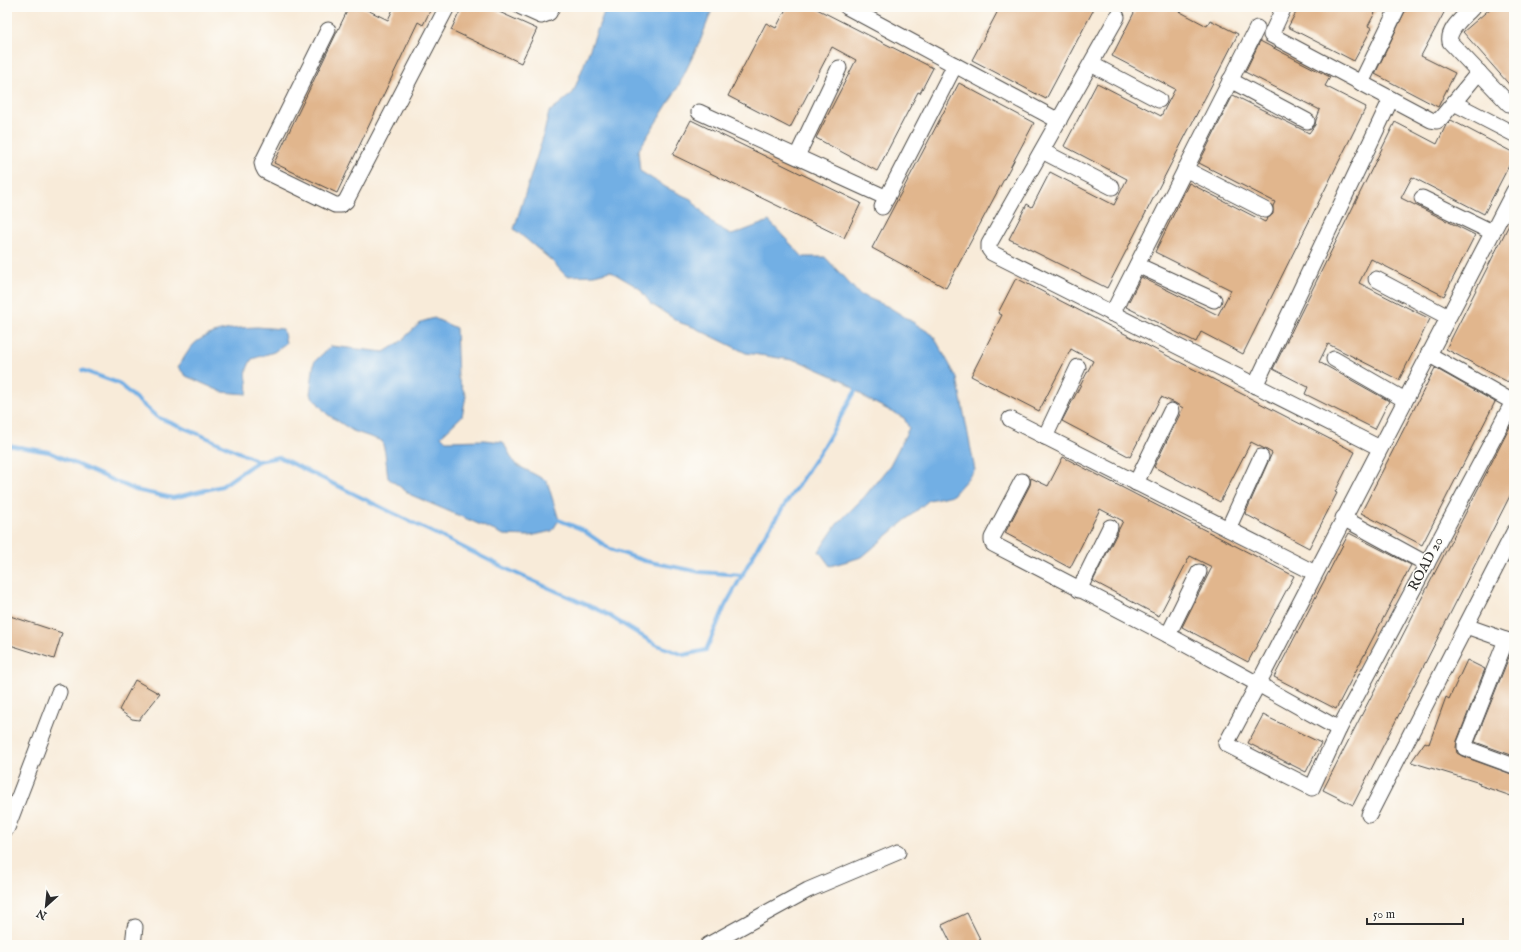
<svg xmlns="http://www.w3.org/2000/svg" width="1521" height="952" font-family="'IM FELL English',serif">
<rect width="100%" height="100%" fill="#fdfcf7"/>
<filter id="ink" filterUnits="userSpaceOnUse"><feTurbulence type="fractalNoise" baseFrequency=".025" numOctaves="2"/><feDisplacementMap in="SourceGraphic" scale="8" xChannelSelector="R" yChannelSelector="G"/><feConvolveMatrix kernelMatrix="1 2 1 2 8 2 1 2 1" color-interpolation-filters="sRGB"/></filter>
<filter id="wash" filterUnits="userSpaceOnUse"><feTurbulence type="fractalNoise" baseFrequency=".012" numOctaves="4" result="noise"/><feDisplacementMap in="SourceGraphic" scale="16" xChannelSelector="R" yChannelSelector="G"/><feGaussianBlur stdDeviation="0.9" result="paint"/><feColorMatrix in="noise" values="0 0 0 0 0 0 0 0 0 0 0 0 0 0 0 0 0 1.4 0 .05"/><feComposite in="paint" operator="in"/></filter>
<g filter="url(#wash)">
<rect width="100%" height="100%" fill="#f8ebd9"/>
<g fill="#72afe4" stroke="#4e6d88">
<polygon points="606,7 713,7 701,39 677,89 638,151 640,171 667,188 691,199 712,223 732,235 769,221 803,257 825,257 859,294 889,307 933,335 957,378 975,470 953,495 929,500 862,557 830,566 819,551 837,524 865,496 890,465 909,428 904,418 867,399 844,381 799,361 746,353 693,327 681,323 651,304 639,288 610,271 594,275 566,276 551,260 514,229 543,137 549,112 573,93"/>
<polygon points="434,318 456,328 458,378 466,396 462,416 441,436 446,441 484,440 503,442 515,464 547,481 559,520 552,531 530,536 504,535 411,495 388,478 385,452 382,441 353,431 327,414 310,394 314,362 331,346 384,352 400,342 421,322"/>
<path d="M257,327L283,329L286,343L274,352L252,359C241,377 250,377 247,394L222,392L186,376L178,367C183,360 188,350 194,344C211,329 236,328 257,327Z"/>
</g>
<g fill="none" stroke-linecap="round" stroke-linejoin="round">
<g stroke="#72afe4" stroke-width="4">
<polyline points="82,370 118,383 157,417 201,435 258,461"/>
<polyline points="7,445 49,452 135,490 173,498 222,486 258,461 279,457 513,572 603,612 655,644 684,655 706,650 725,606 761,541 825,444 856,390"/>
<polyline points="559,520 581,529 610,549 645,561 700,572 743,575"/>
</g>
</g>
<g id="blocks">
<g fill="#e1b68d">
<polygon points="349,7 361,7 388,20 394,7 432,7 423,25 418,22 337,193 274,163"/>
<polygon points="462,7 488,7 537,29 521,63 451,30"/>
<polygon points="787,7 813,7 933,68 920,93 918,92 877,171 816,138 856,60 832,47 790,128 728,96 766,23 776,28"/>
<polygon points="1000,7 1095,7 1046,99 972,60"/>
<polygon points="1137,7 1171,7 1207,26 1210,20 1238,34 1107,288 1009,239 1027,204 1032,207 1050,172 1114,205 1127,179 1064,146 1097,83 1161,116 1175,89 1112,56"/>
<polygon points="1299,7 1378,7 1368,26 1372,28 1354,61 1288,27"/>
<polygon points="1407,7 1447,7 1421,56 1455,73 1438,107 1375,74"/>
<polygon points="1492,7 1514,7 1514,90 1463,32"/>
<polygon points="1260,41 1330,77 1325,86 1366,107 1243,354 1201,332 1196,342 1126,307 1141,277 1218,315 1231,290 1155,252 1189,183 1265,222 1267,219 1273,214 1273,206 1275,202 1199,163 1233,95 1309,133 1315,125 1316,120 1320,110 1245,72"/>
<polygon points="959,83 1034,123 946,288 872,248"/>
<polygon points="691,120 861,203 844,238 673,155"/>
<polygon points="1451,120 1514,153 1514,156 1484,214 1412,177 1401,198 1475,235 1444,296 1371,259 1359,283 1430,319 1399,380 1328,344 1319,362 1389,401 1375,429 1305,394 1308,387 1273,369 1395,122 1437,144 1446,125"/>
<polygon points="1514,215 1514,369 1508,382 1446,349"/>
<polygon points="1016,278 1355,452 1335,492 1337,493 1309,548 1245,514 1272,453 1265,449 1251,442 1220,502 1154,467 1183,408 1175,403 1161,397 1130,457 1062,421 1093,361 1071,349 1039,411 971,376 1002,315 998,313"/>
<polygon points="1435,368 1495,402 1422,545 1361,513"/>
<polygon points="1514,419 1514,488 1353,805 1323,790"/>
<polygon points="1063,457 1294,576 1248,662 1182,627 1212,567 1190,556 1159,616 1093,581 1123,521 1100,509 1070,568 1005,533 1030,485 1031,478 1048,486"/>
<polygon points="1349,533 1411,565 1336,709 1274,677"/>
<polygon points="7,615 62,633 54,659 7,644"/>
<polygon points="1511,652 1514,652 1514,756 1475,742"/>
<polygon points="1467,660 1485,669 1457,741 1456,748 1457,753 1462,756 1514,775 1514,797 1479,785 1480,783 1411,762 1425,742 1429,744 1446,697 1449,699"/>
<polygon points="135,680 160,694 139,720 132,719 119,710"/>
<polygon points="1263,715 1321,743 1306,772 1248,743"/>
<polygon points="967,913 983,945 952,945 942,925"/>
</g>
</g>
</g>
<g filter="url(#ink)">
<use href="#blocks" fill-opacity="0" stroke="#4a4845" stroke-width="1"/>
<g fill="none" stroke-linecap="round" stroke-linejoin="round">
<g stroke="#4a4845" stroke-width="17">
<g id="minor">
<polyline points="521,7 541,16 549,13 552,7"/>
<polyline points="847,7 1059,121"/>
<polyline points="1284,7 1271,35 1431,120 1437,121 1441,118 1479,72"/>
<path d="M1473,7C1465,16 1447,29 1450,42L1509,104"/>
<polyline points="1117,17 989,244 989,249 992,253 1380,448"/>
<polyline points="328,30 262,163 263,167 265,171 335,205 341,205 346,201 447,7"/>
<polyline points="1091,64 1159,100"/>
<polyline points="1230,80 1307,121"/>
<polyline points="1361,83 1398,7"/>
<polyline points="1454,103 1514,134"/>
<polyline points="699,112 887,198"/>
<polyline points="1042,151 1112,187"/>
<polyline points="797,156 839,68"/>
<polyline points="1185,169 1265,210"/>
<polyline points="1422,198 1492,232"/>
<polyline points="882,207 955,65"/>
<polyline points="1137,265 1214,300"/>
<polyline points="1376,279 1448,317"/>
<polyline points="1112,314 1257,28"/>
<polyline points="1428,354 1513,402"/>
<polyline points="1334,359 1405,400"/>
<polyline points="1255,386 1391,99"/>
<polyline points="1010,419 1315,573"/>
<polyline points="1045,437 1078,367"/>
<polyline points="1022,481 992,538 992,541 993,544 1168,635 1258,684 1226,744 1312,788 1339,729 1514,400"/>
<polyline points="1136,483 1171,411"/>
<polyline points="1343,518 1427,564"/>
<polyline points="1228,529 1261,457"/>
<polyline points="1079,590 1110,527"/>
<polyline points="1466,626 1514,643"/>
<polyline points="1168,635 1199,572"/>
<polyline points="1506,640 1465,744 1465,748 1514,766"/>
<polyline points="1339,729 1258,684 1514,191"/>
<polyline points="1369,815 1514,532"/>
<polyline points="7,828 59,692"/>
<polyline points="133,945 135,927"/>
<polyline points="708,945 808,890 898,852"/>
</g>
</g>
<use href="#minor" stroke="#fff" stroke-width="15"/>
</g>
</g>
<g text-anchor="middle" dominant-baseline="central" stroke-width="3" stroke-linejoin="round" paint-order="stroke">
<g font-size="14" fill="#2b2b2b" stroke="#fdfcf7">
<text transform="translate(1426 564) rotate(-62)">ROAD 20</text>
</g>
</g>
<rect width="1521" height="952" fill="none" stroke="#fdfcf7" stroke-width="24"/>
<g transform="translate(46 906) rotate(207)" stroke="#fdfcf7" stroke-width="3" paint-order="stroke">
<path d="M0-3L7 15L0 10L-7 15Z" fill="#2b2b2b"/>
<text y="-6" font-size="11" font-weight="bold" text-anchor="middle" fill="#2b2b2b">N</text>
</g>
<path d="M1367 918v6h96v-6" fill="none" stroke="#2b2b2b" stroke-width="2"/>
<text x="1373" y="918" font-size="12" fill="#2b2b2b" stroke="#fdfcf7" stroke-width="3" paint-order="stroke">50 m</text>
</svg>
